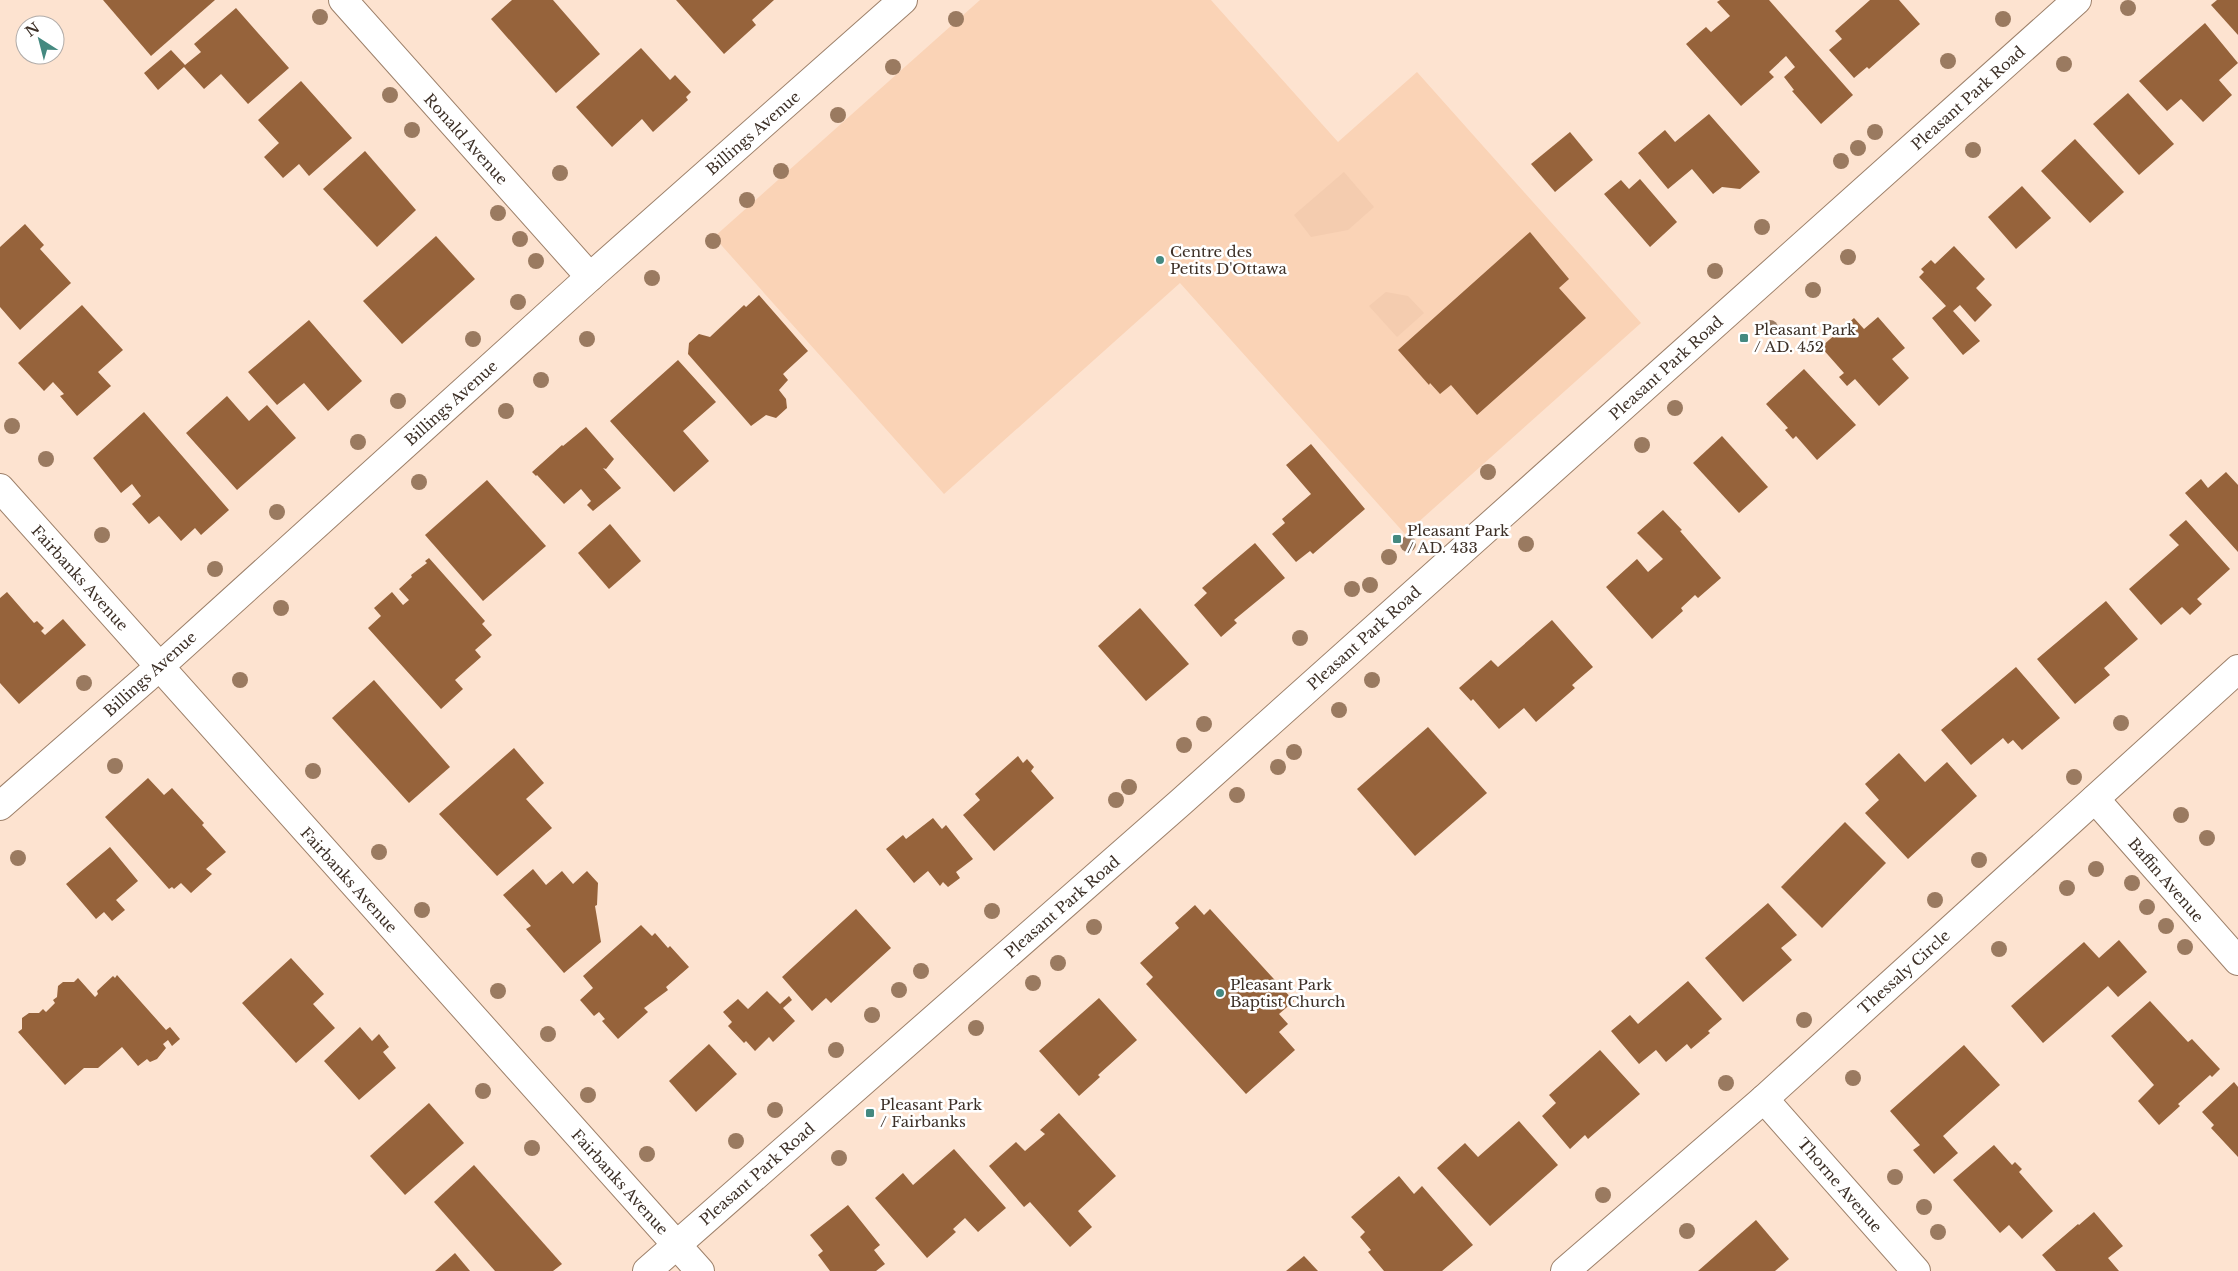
<svg xmlns="http://www.w3.org/2000/svg" width="2238" height="1271" font-family="'Libre Baskerville',serif">
<rect width="100%" height="100%" fill="#fde3d0"/>
<polygon fill="#fad3b6" points="980,0 1211,0 1338,142 1417,72 1641,323 1405,534 1180,283 944,494 714,237"/>
<g fill="#f4ccaf">
<polygon points="1344,172 1374,207 1348,230 1311,237 1294,215"/>
<polygon points="1386,292 1408,296 1424,313 1397,337 1369,306"/>
</g>
<g fill="#96633b">
<polygon points="103,0 215,0 151,56"/>
<polygon points="512,0 553,0 600,54 556,93 491,19"/>
<polygon points="676,0 774,0 752,20 756,25 724,54"/>
<polygon points="1720,0 1769,0 1853,95 1821,124 1792,91 1794,90 1784,77 1795,67 1786,56 1769,72 1774,77 1741,106 1686,44 1706,27 1711,32 1730,16 1717,2"/>
<polygon points="1870,0 1899,0 1920,24 1869,69 1867,67 1854,78 1829,50 1842,39 1835,31"/>
<polygon points="2217,0 2238,0 2238,35 2211,5"/>
<polygon points="236,8 289,68 248,104 221,74 204,89 184,67 158,90 144,73 171,50 185,65 201,52 194,44"/>
<polygon points="2205,23 2238,63 2219,80 2232,95 2203,122 2181,99 2167,111 2139,81"/>
<polygon points="641,48 670,80 675,75 691,92 686,97 688,100 653,132 642,119 612,147 576,107"/>
<polygon points="301,81 352,138 309,176 299,164 283,178 264,157 279,143 258,120"/>
<polygon points="2128,93 2174,144 2139,175 2093,124"/>
<polygon points="1709,114 1760,172 1740,189 1722,187 1713,194 1692,169 1668,189 1638,153 1665,130 1675,142"/>
<polygon points="1570,132 1593,160 1555,192 1531,164"/>
<polygon points="2075,139 2124,192 2090,223 2041,171"/>
<polygon points="365,151 416,210 377,247 323,189"/>
<polygon points="1640,179 1677,222 1650,247 1604,194 1621,180 1629,189"/>
<polygon points="2022,186 2051,218 2016,249 1988,217"/>
<polygon points="25,224 44,245 40,249 71,283 20,330 0,307 0,247"/>
<polygon points="1530,232 1569,279 1559,288 1586,318 1477,415 1451,385 1440,394 1430,383 1429,385 1398,350"/>
<polygon points="436,236 475,279 402,344 363,301"/>
<polygon points="1954,246 1985,279 1976,288 1992,305 1975,322 1960,305 1953,311 1980,341 1963,355 1932,318 1946,306 1919,277 1924,272 1921,269 1931,260 1935,264"/>
<polygon points="759,295 808,351 783,374 788,380 779,390 786,399 787,408 776,418 766,415 751,426 688,354 689,343 699,334 710,337 744,305 746,307"/>
<polygon points="82,305 123,350 98,372 111,386 77,416 60,396 64,394 53,382 44,391 18,363"/>
<polygon points="1878,317 1905,348 1892,359 1909,378 1879,406 1855,379 1847,386 1839,377 1844,373 1821,347 1854,318 1864,329"/>
<polygon points="309,320 362,381 328,411 304,383 277,405 248,372"/>
<polygon points="678,360 716,402 683,431 709,461 674,492 610,421"/>
<polygon points="1804,369 1856,425 1817,460 1796,436 1793,439 1785,430 1788,428 1766,404"/>
<polygon points="227,396 249,421 267,405 296,438 237,490 186,433"/>
<polygon points="144,412 229,510 201,535 195,528 181,541 159,516 149,524 132,504 141,496 132,484 121,493 93,458"/>
<polygon points="586,427 614,459 606,469 603,468 621,488 593,511 587,505 591,501 581,489 564,504 537,475 536,476 532,472 562,445 563,446"/>
<polygon points="1722,436 1768,487 1739,513 1693,463"/>
<polygon points="1311,444 1365,509 1313,554 1310,551 1296,562 1272,534 1285,523 1282,519 1311,494 1286,465"/>
<polygon points="2226,472 2238,485 2238,552 2185,493 2201,479 2208,488"/>
<polygon points="487,480 546,546 483,601 425,535"/>
<polygon points="1663,510 1682,530 1680,531 1721,578 1698,598 1695,595 1681,608 1683,611 1652,639 1606,587 1637,559 1648,572 1663,559 1637,533"/>
<polygon points="2186,520 2230,569 2197,599 2202,604 2190,615 2182,607 2161,625 2129,589 2179,545 2169,535"/>
<polygon points="610,524 641,561 609,589 578,553"/>
<polygon points="1255,543 1285,578 1234,620 1237,623 1221,637 1194,605 1207,593 1202,588"/>
<polygon points="429,558 485,621 482,624 492,635 475,650 481,657 455,680 463,689 441,709 368,628 381,616 374,608 392,592 403,605 409,600 399,589 412,577 411,575 427,563 425,561"/>
<polygon points="7,592 34,623 37,621 44,628 41,631 45,635 63,619 86,645 19,704 0,683 0,598"/>
<polygon points="2106,601 2138,639 2104,668 2110,675 2075,704 2037,659"/>
<polygon points="1140,608 1189,664 1146,701 1098,646"/>
<polygon points="1552,620 1593,667 1572,685 1575,688 1536,722 1524,708 1499,729 1473,699 1471,701 1459,688 1491,660 1498,667"/>
<polygon points="2016,667 2060,718 2022,750 2013,740 2008,744 2003,738 1971,765 1941,730"/>
<polygon points="374,680 450,767 409,803 332,718"/>
<polygon points="1428,727 1487,793 1415,856 1357,789"/>
<polygon points="514,748 544,783 526,799 552,828 497,876 439,814"/>
<polygon points="1899,753 1925,782 1947,762 1977,796 1908,859 1865,813 1879,800 1865,784"/>
<polygon points="1018,756 1023,763 1027,759 1034,767 1031,771 1054,798 994,851 963,815 980,800 975,794"/>
<polygon points="148,778 164,795 172,788 204,823 202,825 226,852 206,869 212,874 191,893 181,883 174,889 172,887 169,889 105,817"/>
<polygon points="933,818 942,829 946,825 973,859 956,872 960,878 948,887 943,882 940,886 928,871 914,883 886,849 903,835 906,839"/>
<polygon points="1845,822 1886,863 1822,928 1781,887"/>
<polygon points="110,847 138,881 116,900 125,910 112,921 104,912 96,919 66,884"/>
<polygon points="533,869 546,885 562,871 573,884 587,871 598,883 597,905 595,906 601,942 564,973 526,929 531,926 503,895"/>
<polygon points="1768,903 1797,935 1781,948 1792,960 1743,1002 1705,958"/>
<polygon points="1195,905 1204,915 1210,909 1294,1001 1279,1014 1288,1024 1279,1032 1295,1050 1246,1094 1146,984 1153,977 1140,963 1179,928 1175,923"/>
<polygon points="856,909 891,948 831,1003 826,998 812,1011 782,977"/>
<polygon points="641,925 652,936 655,933 668,948 670,946 689,967 666,987 668,990 644,1008 648,1012 618,1039 602,1021 605,1019 599,1012 594,1016 580,1000 593,988 583,976"/>
<polygon points="2119,940 2147,972 2118,997 2108,986 2043,1043 2011,1006 2084,942 2099,958"/>
<polygon points="291,958 324,994 313,1004 335,1028 296,1063 242,1003"/>
<polygon points="117,975 166,1030 170,1027 180,1039 172,1046 168,1040 163,1044 166,1048 157,1059 150,1062 147,1059 138,1066 122,1047 98,1068 84,1068 65,1085 18,1032 22,1029 22,1018 29,1013 39,1013 43,1009 46,1012 55,1003 53,1000 57,997 58,986 63,982 74,982 78,978 95,997 98,994 97,991 113,976 115,978"/>
<polygon points="1688,981 1722,1019 1708,1031 1710,1033 1691,1049 1687,1044 1666,1062 1656,1050 1639,1064 1611,1031 1630,1015 1638,1024"/>
<polygon points="767,991 780,1004 789,996 792,1000 783,1008 795,1021 773,1042 769,1037 755,1051 746,1041 744,1043 728,1026 732,1022 723,1012 738,999 748,1009"/>
<polygon points="1099,998 1137,1040 1098,1075 1100,1077 1079,1096 1039,1051"/>
<polygon points="2150,1001 2188,1042 2192,1039 2220,1069 2212,1077 2210,1075 2178,1104 2180,1106 2159,1125 2138,1101 2154,1085 2111,1036"/>
<polygon points="360,1027 372,1041 379,1034 389,1047 383,1052 396,1068 359,1100 324,1061"/>
<polygon points="709,1044 737,1074 696,1112 669,1081"/>
<polygon points="1964,1045 2000,1085 1943,1136 1958,1153 1934,1174 1913,1150 1920,1145 1890,1111"/>
<polygon points="1600,1050 1640,1094 1588,1139 1585,1135 1570,1149 1542,1116 1556,1103 1549,1095"/>
<polygon points="2234,1082 2238,1087 2238,1157 2211,1128 2214,1125 2202,1112"/>
<polygon points="429,1103 464,1143 405,1195 370,1156"/>
<polygon points="1059,1113 1116,1176 1078,1211 1092,1227 1070,1247 1030,1202 1024,1207 989,1166 1016,1142 1025,1151 1045,1134 1040,1130"/>
<polygon points="1519,1121 1558,1165 1490,1226 1437,1168 1465,1143 1478,1157"/>
<polygon points="1994,1145 2012,1165 2015,1162 2022,1169 2019,1172 2053,1211 2022,1239 2009,1225 2000,1233 1953,1180"/>
<polygon points="954,1149 1006,1208 978,1232 965,1218 953,1229 956,1232 927,1258 875,1198 903,1173 913,1185"/>
<polygon points="474,1165 562,1264 553,1271 495,1271 434,1202"/>
<polygon points="1399,1176 1414,1194 1422,1186 1473,1245 1442,1271 1384,1271 1368,1252 1371,1250 1360,1237 1365,1232 1351,1217"/>
<polygon points="848,1205 880,1245 874,1250 885,1264 876,1271 830,1271 818,1255 823,1251 810,1235"/>
<polygon points="2094,1212 2123,1246 2108,1258 2119,1271 2056,1271 2042,1255 2078,1224 2079,1225"/>
<polygon points="1756,1220 1789,1259 1775,1271 1698,1271"/>
<polygon points="455,1253 470,1271 435,1271"/>
<polygon points="1304,1256 1318,1271 1286,1271"/>
</g>
<g fill="none" stroke-linecap="round" stroke-linejoin="round">
<g stroke="#9d806a" stroke-width="30">
<g id="street">
<polyline points="343,0 590,277"/>
<polyline points="0,488 700,1271"/>
<polyline points="2095,799 2238,961"/>
<polyline points="0,806 158,668 590,277 903,0"/>
<polyline points="1764,1099 1916,1271"/>
<polyline points="1565,1271 1764,1099 2238,669"/>
</g>
</g>
<g stroke="#9d806a" stroke-width="30">
<polyline id="secondary" points="647,1271 1181,802 2077,0"/>
</g>
<use href="#street" stroke="#fff" stroke-width="28"/>
<use href="#secondary" stroke="#fff" stroke-width="28"/>
</g>
<g fill="#9a7a60">
<circle cx="2128" cy="8" r="8"/>
<circle cx="320" cy="17" r="8"/>
<circle cx="956" cy="19" r="8"/>
<circle cx="2003" cy="19" r="8"/>
<circle cx="1948" cy="61" r="8"/>
<circle cx="2064" cy="64" r="8"/>
<circle cx="893" cy="67" r="8"/>
<circle cx="390" cy="95" r="8"/>
<circle cx="838" cy="115" r="8"/>
<circle cx="412" cy="130" r="8"/>
<circle cx="1875" cy="132" r="8"/>
<circle cx="1858" cy="148" r="8"/>
<circle cx="1973" cy="150" r="8"/>
<circle cx="1841" cy="161" r="8"/>
<circle cx="781" cy="171" r="8"/>
<circle cx="560" cy="173" r="8"/>
<circle cx="747" cy="200" r="8"/>
<circle cx="498" cy="213" r="8"/>
<circle cx="1762" cy="227" r="8"/>
<circle cx="520" cy="239" r="8"/>
<circle cx="713" cy="241" r="8"/>
<circle cx="1848" cy="257" r="8"/>
<circle cx="536" cy="261" r="8"/>
<circle cx="1715" cy="271" r="8"/>
<circle cx="652" cy="278" r="8"/>
<circle cx="1813" cy="290" r="8"/>
<circle cx="518" cy="302" r="8"/>
<circle cx="1770" cy="328" r="8"/>
<circle cx="473" cy="339" r="8"/>
<circle cx="587" cy="339" r="8"/>
<circle cx="541" cy="380" r="8"/>
<circle cx="398" cy="401" r="8"/>
<circle cx="1675" cy="408" r="8"/>
<circle cx="506" cy="411" r="8"/>
<circle cx="12" cy="426" r="8"/>
<circle cx="358" cy="442" r="8"/>
<circle cx="1642" cy="445" r="8"/>
<circle cx="46" cy="459" r="8"/>
<circle cx="1488" cy="472" r="8"/>
<circle cx="419" cy="482" r="8"/>
<circle cx="277" cy="512" r="8"/>
<circle cx="102" cy="535" r="8"/>
<circle cx="1408" cy="544" r="8"/>
<circle cx="1526" cy="544" r="8"/>
<circle cx="1389" cy="557" r="8"/>
<circle cx="215" cy="569" r="8"/>
<circle cx="1370" cy="585" r="8"/>
<circle cx="1352" cy="589" r="8"/>
<circle cx="281" cy="608" r="8"/>
<circle cx="1300" cy="638" r="8"/>
<circle cx="240" cy="680" r="8"/>
<circle cx="1372" cy="680" r="8"/>
<circle cx="84" cy="683" r="8"/>
<circle cx="1339" cy="710" r="8"/>
<circle cx="2121" cy="723" r="8"/>
<circle cx="1204" cy="724" r="8"/>
<circle cx="1184" cy="745" r="8"/>
<circle cx="1294" cy="752" r="8"/>
<circle cx="115" cy="766" r="8"/>
<circle cx="1278" cy="767" r="8"/>
<circle cx="313" cy="771" r="8"/>
<circle cx="2074" cy="777" r="8"/>
<circle cx="1129" cy="787" r="8"/>
<circle cx="1237" cy="795" r="8"/>
<circle cx="1116" cy="800" r="8"/>
<circle cx="2181" cy="815" r="8"/>
<circle cx="2207" cy="838" r="8"/>
<circle cx="379" cy="852" r="8"/>
<circle cx="18" cy="858" r="8"/>
<circle cx="1979" cy="860" r="8"/>
<circle cx="2096" cy="869" r="8"/>
<circle cx="2132" cy="883" r="8"/>
<circle cx="2067" cy="888" r="8"/>
<circle cx="1935" cy="900" r="8"/>
<circle cx="2147" cy="907" r="8"/>
<circle cx="422" cy="910" r="8"/>
<circle cx="992" cy="911" r="8"/>
<circle cx="2166" cy="926" r="8"/>
<circle cx="1094" cy="927" r="8"/>
<circle cx="2185" cy="947" r="8"/>
<circle cx="1999" cy="949" r="8"/>
<circle cx="1058" cy="963" r="8"/>
<circle cx="921" cy="971" r="8"/>
<circle cx="1033" cy="983" r="8"/>
<circle cx="899" cy="990" r="8"/>
<circle cx="498" cy="991" r="8"/>
<circle cx="872" cy="1015" r="8"/>
<circle cx="1804" cy="1020" r="8"/>
<circle cx="976" cy="1028" r="8"/>
<circle cx="548" cy="1034" r="8"/>
<circle cx="836" cy="1050" r="8"/>
<circle cx="1853" cy="1078" r="8"/>
<circle cx="1726" cy="1083" r="8"/>
<circle cx="483" cy="1091" r="8"/>
<circle cx="588" cy="1095" r="8"/>
<circle cx="775" cy="1110" r="8"/>
<circle cx="736" cy="1141" r="8"/>
<circle cx="532" cy="1148" r="8"/>
<circle cx="647" cy="1154" r="8"/>
<circle cx="839" cy="1158" r="8"/>
<circle cx="1895" cy="1177" r="8"/>
<circle cx="1603" cy="1195" r="8"/>
<circle cx="1924" cy="1207" r="8"/>
<circle cx="1687" cy="1231" r="8"/>
<circle cx="1938" cy="1232" r="8"/>
</g>
<g fill="#448980" stroke="#fff" stroke-width="2">
<circle cx="1160" cy="260" r="5"/>
<rect x="1739" y="333" width="10" height="10" rx="2.5"/>
<rect x="1392" y="534" width="10" height="10" rx="2.5"/>
<circle cx="1220" cy="993" r="5"/>
<rect x="865" y="1108" width="10" height="10" rx="2.5"/>
</g>
<g text-anchor="middle" dominant-baseline="central" stroke-width="5" stroke-linejoin="round" paint-order="stroke">
<g font-size="15" fill="#3d3027" stroke="#fff">
<text transform="translate(1968 98) rotate(-42)">Pleasant Park Road</text>
<text transform="translate(753 133) rotate(-41)">Billings Avenue</text>
<text transform="translate(466 139) rotate(48)">Ronald Avenue</text>
<text transform="translate(1666 368) rotate(-42)">Pleasant Park Road</text>
<text transform="translate(451 403) rotate(-42)">Billings Avenue</text>
<text transform="translate(80 578) rotate(48)">Fairbanks Avenue</text>
<text transform="translate(1364 638) rotate(-42)">Pleasant Park Road</text>
<text transform="translate(150 674) rotate(-42)">Billings Avenue</text>
<text transform="translate(349 880) rotate(48)">Fairbanks Avenue</text>
<text transform="translate(2166 880) rotate(49)">Baffin Avenue</text>
<text transform="translate(1062 907) rotate(-41)">Pleasant Park Road</text>
<text transform="translate(1904 972) rotate(-42)">Thessaly Circle</text>
<text transform="translate(757 1174) rotate(-41)">Pleasant Park Road</text>
<text transform="translate(620 1182) rotate(48)">Fairbanks Avenue</text>
<text transform="translate(1840 1185) rotate(49)">Thorne Avenue</text>
</g>
<g font-size="15" fill="#3d3027" stroke="#fff" text-anchor="start">
<text x="1170" y="251">Centre des<tspan x="1170" dy="17">Petits D'Ottawa</tspan></text>
<text x="1754" y="329">Pleasant Park<tspan x="1754" dy="17">/ AD. 452</tspan></text>
<text x="1407" y="530">Pleasant Park<tspan x="1407" dy="17">/ AD. 433</tspan></text>
<text x="1230" y="984">Pleasant Park<tspan x="1230" dy="17">Baptist Church</tspan></text>
<text x="880" y="1104">Pleasant Park<tspan x="880" dy="17">/ Fairbanks</tspan></text>
</g>
</g>
<g transform="translate(40 40) rotate(324)"><circle r="24" fill="#ffffff" stroke="#b1aca9"/>
<path d="M0-4L9 19L0 12L-9 19Z" fill="#448980"/>
<text y="-8" font-size="14" font-weight="bold" text-anchor="middle" fill="#3d3027">N</text>
</g>
</svg>
